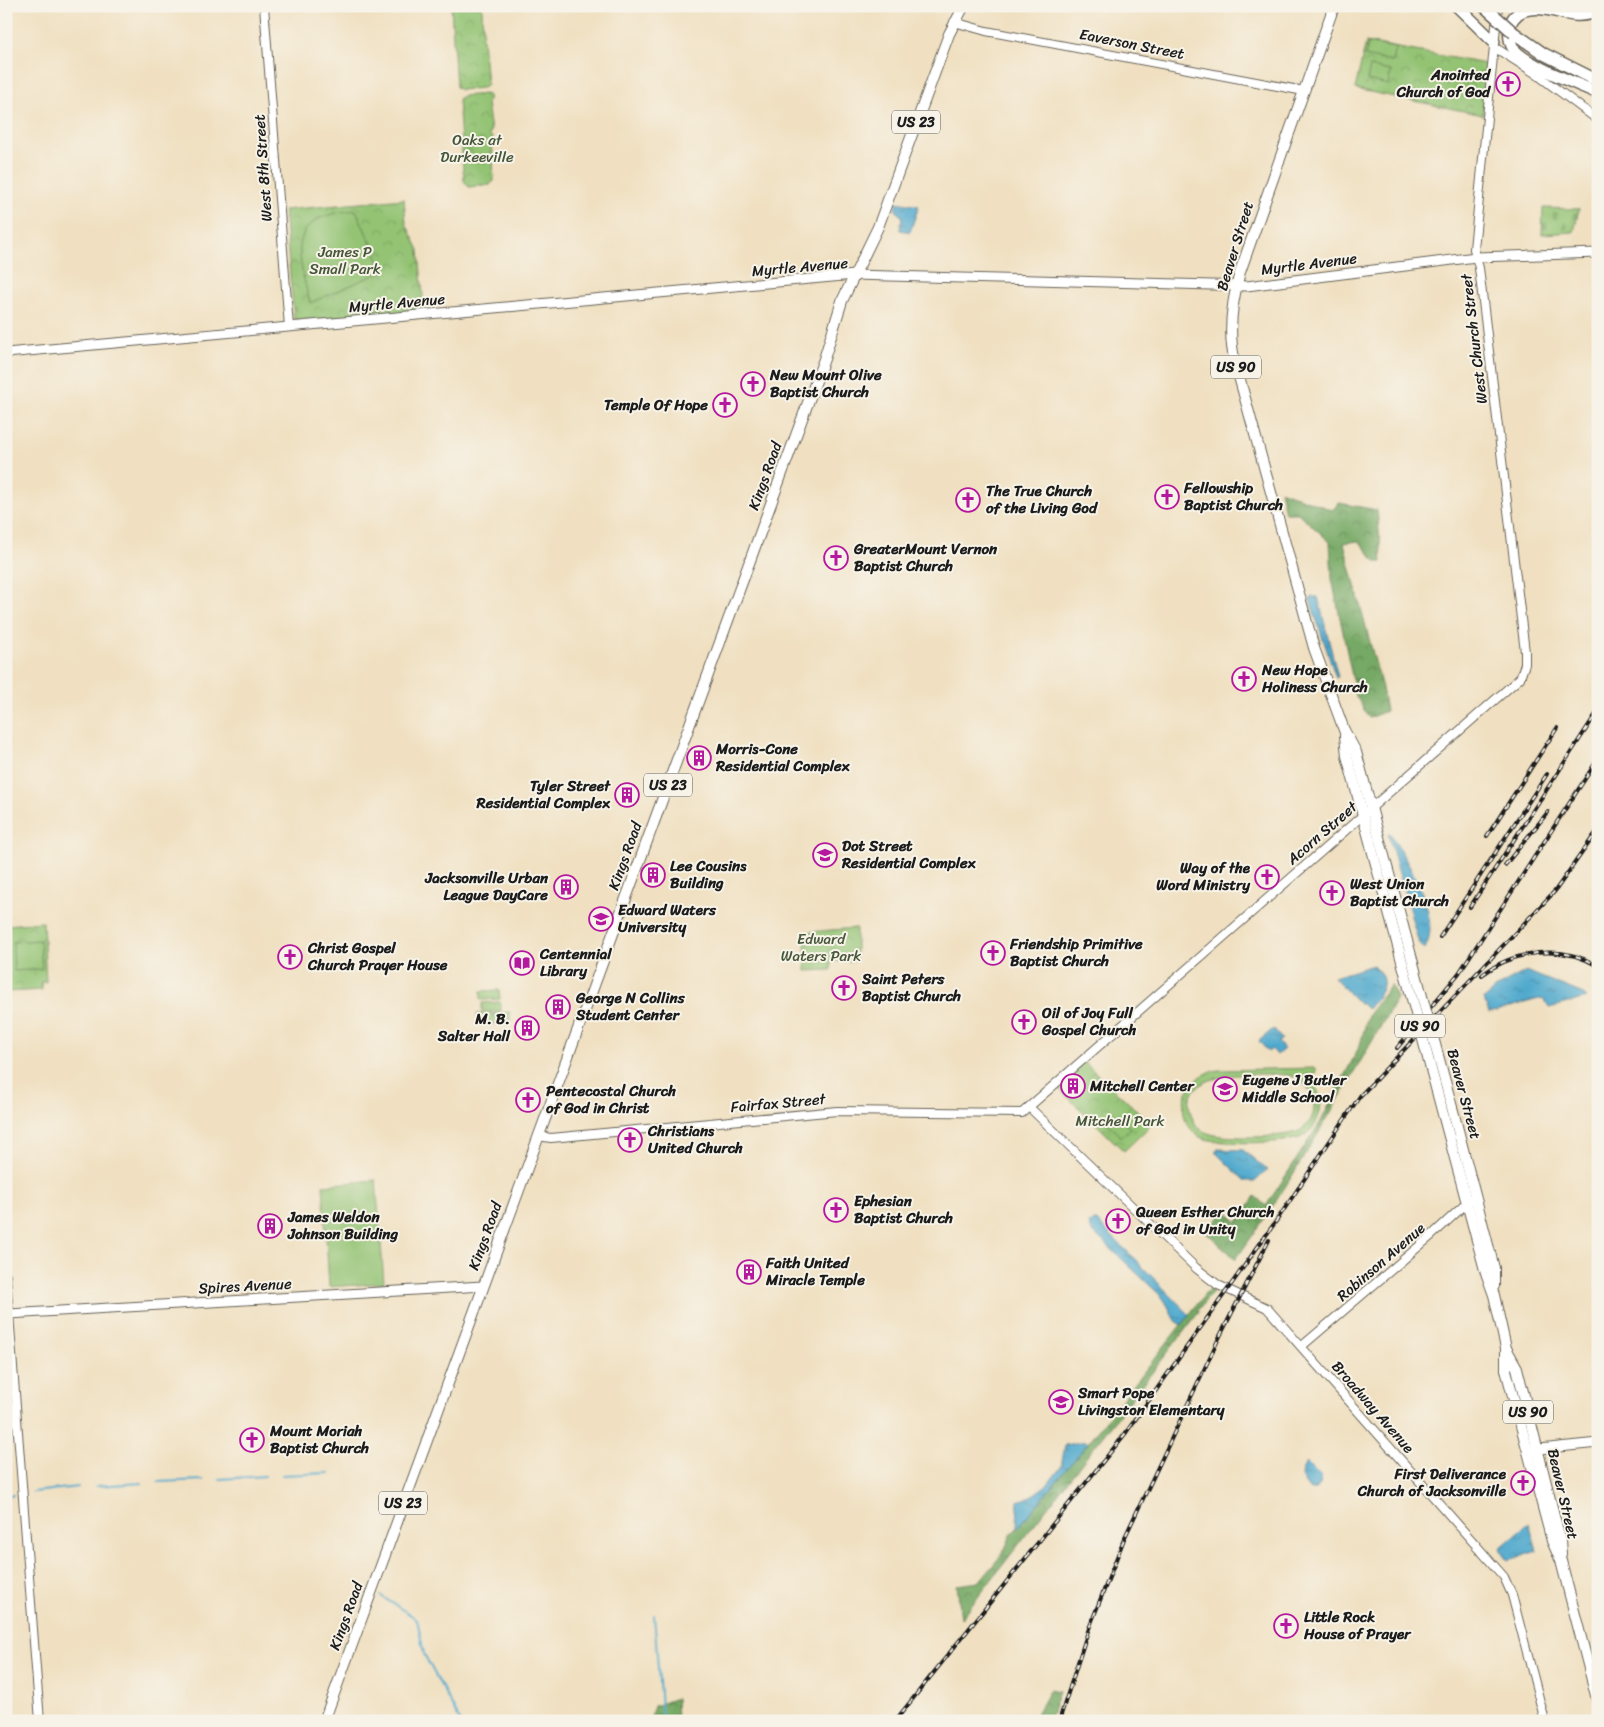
<svg xmlns="http://www.w3.org/2000/svg" width="1604" height="1727" font-family="Sriracha,sans-serif">
<defs>
<pattern id="forest-crowns" width="20" height="18" patternUnits="userSpaceOnUse" patternTransform="scale(1.25)"><rect width="20" height="18" fill="#76a965"/><path d="M2 6a3 3 0 1 1 6 0M12 15a3 3 0 1 1 6 0" fill="none" stroke="#608952"/></pattern>
<pattern id="cemetery-stones" width="16" height="16" patternUnits="userSpaceOnUse" patternTransform="scale(1.25)"><rect width="16" height="16" fill="#93c373"/><path d="M2 7V4a2 2 0 0 1 4 0v3zM10 15v-3a2 2 0 0 1 4 0v3z" fill="#7ea763"/></pattern>
<pattern id="park-crowns" width="20" height="18" patternUnits="userSpaceOnUse" patternTransform="scale(1.25)"><rect width="20" height="18" fill="#93c373"/><path d="M2 6a3 3 0 1 1 6 0M12 15a3 3 0 1 1 6 0" fill="none" stroke="#7ea763"/></pattern>
<pattern id="water-ripples" width="26" height="14" patternUnits="userSpaceOnUse" patternTransform="scale(1.25)"><rect width="26" height="14" fill="#4fa9cd"/><path d="M2 4q2-2 4 0t4 0M15 11q2-2 4 0t4 0" fill="none" stroke="#4189a6"/></pattern>
</defs>
<rect width="100%" height="100%" fill="#f7f3e8"/>
<filter id="ink" filterUnits="userSpaceOnUse"><feTurbulence type="fractalNoise" baseFrequency=".02" numOctaves="2"/><feDisplacementMap in="SourceGraphic" scale="10" xChannelSelector="R" yChannelSelector="G"/><feConvolveMatrix kernelMatrix="1 2 1 2 8 2 1 2 1" color-interpolation-filters="sRGB"/></filter>
<filter id="wash" filterUnits="userSpaceOnUse"><feTurbulence type="fractalNoise" baseFrequency=".0096" numOctaves="4" result="noise"/><feDisplacementMap in="SourceGraphic" scale="20" xChannelSelector="R" yChannelSelector="G"/><feGaussianBlur stdDeviation="1.12" result="paint"/><feColorMatrix in="noise" values="0 0 0 0 0 0 0 0 0 0 0 0 0 0 0 0 0 1.4 0 .05"/><feComposite in="paint" operator="in"/></filter>
<g filter="url(#wash)">
<rect width="100%" height="100%" fill="#f0e0c1"/>
<g fill="url(#forest-crowns)" stroke="#496240">
<polygon points="1280,490 1332,510 1339,503 1377,510 1382,562 1376,562 1359,541 1344,543 1382,688 1386,711 1369,718 1356,696 1332,579 1330,542 1298,513 1285,513"/>
<path d="M1391,985L1397,998C1346,1086 1296,1177 1236,1259L1206,1232L1225,1211L1238,1222L1255,1196L1266,1206L1320,1123L1360,1045L1368,1015Z"/>
<polygon points="1210,1288 1213,1292 1198,1310 1199,1312 961,1619 957,1585 979,1582 1003,1553 1011,1535 1088,1443"/>
<polygon points="1050,1689 1059,1691 1049,1721 1032,1721"/>
<polygon points="676,1698 677,1721 650,1721 654,1706"/>
</g>
<polygon fill="url(#cemetery-stones)" stroke="#587048" points="1543,208 1579,209 1574,232 1542,234"/>
<g fill="url(#park-crowns)" stroke="#587048">
<polygon points="451,6 482,6 483,34 481,36 483,39 487,84 483,88 460,90 456,87"/>
<polygon points="1366,42 1486,64 1483,115 1355,89"/>
<polygon points="485,94 489,96 487,103 491,131 489,135 492,137 494,181 490,185 469,187 464,181 458,99 463,96"/>
<polygon points="404,199 406,224 419,250 424,310 301,322 294,319 284,210"/>
<polygon points="43,922 46,982 41,982 42,990 6,992 6,925"/>
<polygon points="856,928 856,961 831,961 831,970 806,971 805,934 808,932"/>
<polygon points="1084,1062 1152,1124 1124,1151 1056,1086"/>
</g>
<g fill="#93c373" stroke="#587048" fill-rule="evenodd">
<polygon points="1368,43 1396,48 1393,62 1365,56"/>
<polygon points="1370,67 1391,71 1388,85 1367,80"/>
<path d="M356,210L383,271L310,303C296,249 286,217 356,210Z"/>
<polygon points="40,940 42,969 14,971 13,942"/>
<polygon points="499,990 500,999 481,1000 481,991"/>
<polygon points="500,1002 501,1011 482,1012 482,1003"/>
<polygon points="510,1012 510,1023 478,1025 477,1014 493,1013 494,1018 494,1013"/>
<path d="M1316,1068V1074L1306,1075C1319,1087 1325,1103 1317,1120C1314,1128 1307,1135 1299,1138C1283,1144 1213,1145 1200,1137C1169,1117 1185,1074 1219,1070ZM1288,1075C1313,1080 1325,1114 1301,1130C1289,1138 1225,1139 1211,1134C1202,1132 1195,1126 1192,1117C1173,1067 1261,1074 1288,1075Z"/>
<polygon points="1113,1113 1130,1128 1121,1137 1105,1121"/>
<polygon points="376,1180 384,1283 329,1287 323,1185"/>
</g>
<g fill="url(#water-ripples)" stroke="#366274">
<polygon points="897,202 919,206 910,232 900,230 902,217 895,209"/>
<polygon points="1312,597 1318,597 1338,677 1336,678 1310,600"/>
<path d="M1390,833C1407,862 1443,916 1425,949L1419,944L1388,834Z"/>
<path d="M1373,965C1392,982 1381,993 1368,1009L1353,998L1334,977Z"/>
<polygon points="1526,971 1581,993 1587,998 1549,1008 1544,1000 1539,999 1489,1013 1484,999 1499,986"/>
<polygon points="1273,1029 1282,1039 1278,1042 1284,1049 1277,1055 1272,1049 1268,1052 1259,1041"/>
<polygon points="1217,1149 1243,1150 1267,1170 1256,1181 1245,1181 1217,1154"/>
<path d="M1092,1221H1097L1189,1314L1183,1324H1179C1171,1316 1169,1305 1161,1296L1091,1230L1089,1224Z"/>
<polygon points="1086,1441 1088,1443 1017,1529 1018,1501 1030,1497 1048,1484 1061,1467 1065,1445"/>
<path d="M1307,1463L1321,1478C1323,1485 1316,1490 1310,1490C1301,1479 1297,1474 1307,1463Z"/>
<polygon points="1529,1523 1537,1551 1509,1560 1505,1558 1500,1548"/>
</g>
<g fill="none" stroke-linecap="round" stroke-linejoin="round">
<g stroke="#4fa9cd" stroke-width="2">
<polyline points="282,1475 329,1473"/>
<polyline points="220,1479 265,1476"/>
<polyline points="158,1482 203,1480"/>
<polyline points="96,1486 142,1483"/>
<polyline points="33,1492 78,1487"/>
<polyline points="6,1495 13,1495"/>
<polyline points="381,1596 417,1619 424,1654 460,1721"/>
<polyline points="654,1615 662,1721"/>
</g>
</g>
</g>
<g filter="url(#ink)">
<g fill="none" stroke-linecap="round" stroke-linejoin="round">
<g stroke="#666156" stroke-width="10">
<g id="tertiary">
<polyline points="264,6 289,327"/>
<polyline points="954,22 986,31 1304,91"/>
<polyline points="1494,47 1535,73 1598,120"/>
<polyline points="1029,1107 1196,1268 1218,1285 1267,1308 1504,1577 1512,1595 1545,1721"/>
<polyline points="538,1136 551,1138 837,1111 1022,1113 1520,678 1525,664 1525,652 1479,268 1474,249 1498,6"/>
<polyline points="6,1275 40,1721"/>
<polyline points="1302,1346 1431,1236 1470,1200"/>
</g>
</g>
<g stroke="#666156" stroke-width="11">
<g id="secondary">
<polyline points="6,353 854,275 1247,286 1476,257 1598,253"/>
<polyline points="9,1314 483,1286"/>
<polyline points="1530,1450 1598,1443"/>
</g>
</g>
<g stroke="#666156" stroke-width="12">
<g id="primary">
<path d="M1334,6L1240,272C1232,301 1227,332 1235,362L1314,648L1344,730L1356,752L1406,937"/>
<polyline points="1345,736 1347,756 1396,939"/>
<polyline points="1453,1111 1494,1268 1494,1286"/>
<polyline points="1443,1114 1485,1270 1494,1295 1506,1348 1506,1370 1552,1541 1561,1561 1598,1703"/>
<polyline points="1507,1350 1517,1368 1560,1539 1561,1555"/>
<polyline points="324,1721 824,359 842,301 878,227 949,34 964,6"/>
</g>
</g>
<g stroke="#666156" stroke-width="14">
<g id="motorway">
<polyline points="1457,6 1494,42"/>
<polyline points="1565,6 1584,10"/>
<path d="M1598,11C1570,23 1555,5 1530,9C1520,10 1513,16 1510,25C1509,33 1509,41 1513,48C1523,64 1578,84 1598,93"/>
<polyline points="1514,33 1544,54 1598,81"/>
</g>
</g>
<use href="#tertiary" stroke="#fff" stroke-width="8"/>
<use href="#secondary" stroke="#fff" stroke-width="9"/>
<use href="#primary" stroke="#fff" stroke-width="10"/>
<use href="#motorway" stroke="#fff" stroke-width="11"/>
<g stroke="#1c1c1c" stroke-width="4">
<g id="rail">
<polyline points="1487,836 1557,728"/>
<polyline points="1505,865 1548,812"/>
<polyline points="1470,907 1598,711"/>
<polyline points="1440,937 1547,774"/>
<path d="M1482,975C1514,950 1562,944 1598,966"/>
<polyline points="1397,1048 1459,973 1598,759"/>
<polyline points="895,1721 1125,1434 1279,1217 1360,1096 1555,891 1598,830"/>
<polyline points="1059,1721 1088,1631 1124,1539 1218,1340 1269,1240"/>
</g>
</g>
<use href="#rail" stroke="#f7f3e8" stroke-width="2" stroke-dasharray="5.5" stroke-linecap="butt"/>
<g stroke="#666156" stroke-width="12" stroke-linecap="butt">
<g id="primary-bridge">
<polyline points="1406,937 1453,1111"/>
<polyline points="1396,939 1443,1114"/>
</g>
</g>
<g stroke="#666156" stroke-width="14" stroke-linecap="butt">
<polyline id="motorway-bridge" points="1484,6 1514,33"/>
</g>
<use href="#primary-bridge" stroke="#fff" stroke-width="10"/>
<use href="#motorway-bridge" stroke="#fff" stroke-width="11"/>
</g>
</g>
<defs>
<g id="church-ring" transform="scale(1.25)"><circle r="9.5" fill="#f7f3e8" stroke="#b5179e" stroke-width="1.5"/><path d="M-1.2-6h2.4v3.5h3.3v2.4h-3.3V6h-2.4V-.1h-3.3v-2.4h3.3Z" fill="#b5179e"/></g>
<g id="building-ring" transform="scale(1.25)"><circle r="9.5" fill="#f7f3e8" stroke="#b5179e" stroke-width="1.5"/><path d="M-4-6H4V6H1V3H-1V6H-4ZM-2.5-4.3h1.7v1.8h-1.7ZM.8-4.3h1.7v1.8H.8ZM-2.5-1h1.7V.8h-1.7ZM.8-1h1.7V.8H.8Z" fill="#b5179e"/></g>
<g id="university-ring" transform="scale(1.25)"><circle r="9.5" fill="#f7f3e8" stroke="#b5179e" stroke-width="1.5"/><path d="M0-5L7-2L0 1L-7-2ZM-4 1L0 2.5L4 1V4Q0 6-4 4Z" fill="#b5179e"/></g>
<g id="library-ring" transform="scale(1.25)"><circle r="9.5" fill="#f7f3e8" stroke="#b5179e" stroke-width="1.5"/><path d="M-6-4Q-3-5.5-.7-3.5V5Q-3 3-6 4ZM6-4Q3-5.5 .7-3.5V5Q3 3 6 4Z" fill="#b5179e"/></g>
<g id="school-ring" transform="scale(1.25)"><circle r="9.5" fill="#f7f3e8" stroke="#b5179e" stroke-width="1.5"/><path d="M0-5L7-2L0 1L-7-2ZM-4 1L0 2.5L4 1V4Q0 6-4 4Z" fill="#b5179e"/></g>
</defs>
<g fill-rule="evenodd">
<use href="#church-ring" x="1508" y="84"/>
<use href="#church-ring" x="753" y="384"/>
<use href="#church-ring" x="725" y="405"/>
<use href="#church-ring" x="1167" y="497"/>
<use href="#church-ring" x="968" y="500"/>
<use href="#church-ring" x="836" y="558"/>
<use href="#church-ring" x="1244" y="679"/>
<use href="#building-ring" x="699" y="758"/>
<use href="#building-ring" x="627" y="795"/>
<use href="#university-ring" x="825" y="855"/>
<use href="#building-ring" x="653" y="875"/>
<use href="#church-ring" x="1267" y="877"/>
<use href="#building-ring" x="566" y="887"/>
<use href="#church-ring" x="1332" y="893"/>
<use href="#university-ring" x="601" y="919"/>
<use href="#church-ring" x="993" y="953"/>
<use href="#church-ring" x="290" y="957"/>
<use href="#library-ring" x="522" y="963"/>
<use href="#church-ring" x="844" y="988"/>
<use href="#building-ring" x="558" y="1007"/>
<use href="#church-ring" x="1024" y="1022"/>
<use href="#building-ring" x="527" y="1028"/>
<use href="#building-ring" x="1073" y="1086"/>
<use href="#school-ring" x="1225" y="1089"/>
<use href="#church-ring" x="528" y="1100"/>
<use href="#church-ring" x="630" y="1140"/>
<use href="#church-ring" x="836" y="1210"/>
<use href="#church-ring" x="1118" y="1221"/>
<use href="#building-ring" x="270" y="1226"/>
<use href="#building-ring" x="749" y="1272"/>
<use href="#school-ring" x="1061" y="1402"/>
<use href="#church-ring" x="252" y="1440"/>
<use href="#church-ring" x="1523" y="1483"/>
<use href="#church-ring" x="1286" y="1626"/>
</g>
<g text-anchor="middle" dominant-baseline="central" stroke-width="4" stroke-linejoin="round" paint-order="stroke">
<g fill="#f7f3e8" stroke="#5e5c59" stroke-width="1">
<rect x="892" y="110.5" width="48" height="23" rx="4"/>
<rect x="1211" y="355.5" width="50" height="23" rx="4"/>
<rect x="644" y="773.5" width="48" height="23" rx="4"/>
<rect x="1395" y="1014.5" width="50" height="23" rx="4"/>
<rect x="1503" y="1400.5" width="50" height="23" rx="4"/>
<rect x="379" y="1491.5" width="48" height="23" rx="4"/>
</g>
<g font-size="14" font-weight="bold" fill="#1c1c1c">
<text x="916" y="122">US 23</text>
<text x="1236" y="367">US 90</text>
<text x="668" y="785">US 23</text>
<text x="1420" y="1026">US 90</text>
<text x="1528" y="1412">US 90</text>
<text x="403" y="1503">US 23</text>
</g>
<g font-size="15" fill="#1c1c1c" stroke="#f7f3e8">
<text transform="translate(1132 44) rotate(11)">Eaverson Street</text>
<text transform="translate(263 168) rotate(-94)">West 8th Street</text>
<text transform="translate(1235 246) rotate(-73)">Beaver Street</text>
<text transform="translate(1309 264) rotate(-7)">Myrtle Avenue</text>
<text transform="translate(800 267) rotate(-5)">Myrtle Avenue</text>
<text transform="translate(397 303) rotate(-5)">Myrtle Avenue</text>
<text transform="translate(1474 339) rotate(-97)">West Church Street</text>
<text transform="translate(765 476) rotate(-70)">Kings Road</text>
<text transform="translate(1322 833) rotate(-41)">Acorn Street</text>
<text transform="translate(625 856) rotate(-70)">Kings Road</text>
<text transform="translate(1464 1094) rotate(75)">Beaver Street</text>
<text transform="translate(778 1103) rotate(-5)">Fairfax Street</text>
<text transform="translate(485 1236) rotate(-70)">Kings Road</text>
<text transform="translate(1381 1262) rotate(-41)">Robinson Avenue</text>
<text transform="translate(245 1286) rotate(-3)">Spires Avenue</text>
<text transform="translate(1373 1407) rotate(49)">Broadway Avenue</text>
<text transform="translate(1563 1494) rotate(77)">Beaver Street</text>
<text transform="translate(346 1616) rotate(-70)">Kings Road</text>
</g>
<g font-size="15" font-weight="bold" fill="#1c1c1c" stroke="#f7f3e8" text-anchor="start">
<text x="1490" y="75" text-anchor="end">Anointed<tspan x="1490" dy="17">Church of God</tspan></text>
<text x="770" y="375">New Mount Olive<tspan x="770" dy="17">Baptist Church</tspan></text>
<text x="708" y="405" text-anchor="end">Temple Of Hope</text>
<text x="1184" y="488">Fellowship<tspan x="1184" dy="17">Baptist Church</tspan></text>
<text x="986" y="491">The True Church<tspan x="986" dy="17">of the Living God</tspan></text>
<text x="854" y="549">GreaterMount Vernon<tspan x="854" dy="17">Baptist Church</tspan></text>
<text x="1262" y="670">New Hope<tspan x="1262" dy="17">Holiness Church</tspan></text>
<text x="716" y="749">Morris-Cone<tspan x="716" dy="17">Residential Complex</tspan></text>
<text x="610" y="786" text-anchor="end">Tyler Street<tspan x="610" dy="17">Residential Complex</tspan></text>
<text x="842" y="846">Dot Street<tspan x="842" dy="17">Residential Complex</tspan></text>
<text x="670" y="866">Lee Cousins<tspan x="670" dy="17">Building</tspan></text>
<text x="1250" y="868" text-anchor="end">Way of the<tspan x="1250" dy="17">Word Ministry</tspan></text>
<text x="548" y="878" text-anchor="end">Jacksonville Urban<tspan x="548" dy="17">League DayCare</tspan></text>
<text x="1350" y="884">West Union<tspan x="1350" dy="17">Baptist Church</tspan></text>
<text x="618" y="910">Edward Waters<tspan x="618" dy="17">University</tspan></text>
<text x="1010" y="944">Friendship Primitive<tspan x="1010" dy="17">Baptist Church</tspan></text>
<text x="308" y="948">Christ Gospel<tspan x="308" dy="17">Church Prayer House</tspan></text>
<text x="540" y="954">Centennial<tspan x="540" dy="17">Library</tspan></text>
<text x="862" y="979">Saint Peters<tspan x="862" dy="17">Baptist Church</tspan></text>
<text x="576" y="998">George N Collins<tspan x="576" dy="17">Student Center</tspan></text>
<text x="1042" y="1013">Oil of Joy Full<tspan x="1042" dy="17">Gospel Church</tspan></text>
<text x="510" y="1019" text-anchor="end">M. B.<tspan x="510" dy="17">Salter Hall</tspan></text>
<text x="1242" y="1080">Eugene J Butler<tspan x="1242" dy="17">Middle School</tspan></text>
<text x="1090" y="1086">Mitchell Center</text>
<text x="546" y="1091">Pentecostal Church<tspan x="546" dy="17">of God in Christ</tspan></text>
<text x="648" y="1131">Christians<tspan x="648" dy="17">United Church</tspan></text>
<text x="854" y="1201">Ephesian<tspan x="854" dy="17">Baptist Church</tspan></text>
<text x="1136" y="1212">Queen Esther Church<tspan x="1136" dy="17">of God in Unity</tspan></text>
<text x="288" y="1217">James Weldon<tspan x="288" dy="17">Johnson Building</tspan></text>
<text x="766" y="1263">Faith United<tspan x="766" dy="17">Miracle Temple</tspan></text>
<text x="1078" y="1393">Smart Pope<tspan x="1078" dy="17">Livingston Elementary</tspan></text>
<text x="270" y="1431">Mount Moriah<tspan x="270" dy="17">Baptist Church</tspan></text>
<text x="1506" y="1474" text-anchor="end">First Deliverance<tspan x="1506" dy="17">Church of Jacksonville</tspan></text>
<text x="1304" y="1617">Little Rock<tspan x="1304" dy="17">House of Prayer</tspan></text>
</g>
<g font-size="15" fill="#46563a" stroke="#f7f3e8">
<text x="477" y="140">Oaks at<tspan x="477" dy="17">Durkeeville</tspan></text>
<text x="345" y="252">James P<tspan x="345" dy="17">Small Park</tspan></text>
<text x="821" y="939">Edward<tspan x="821" dy="17">Waters Park</tspan></text>
<text x="1120" y="1121">Mitchell Park</text>
</g>
</g>
<rect width="1604" height="1727" fill="none" stroke="#f7f3e8" stroke-width="25"/>
</svg>
